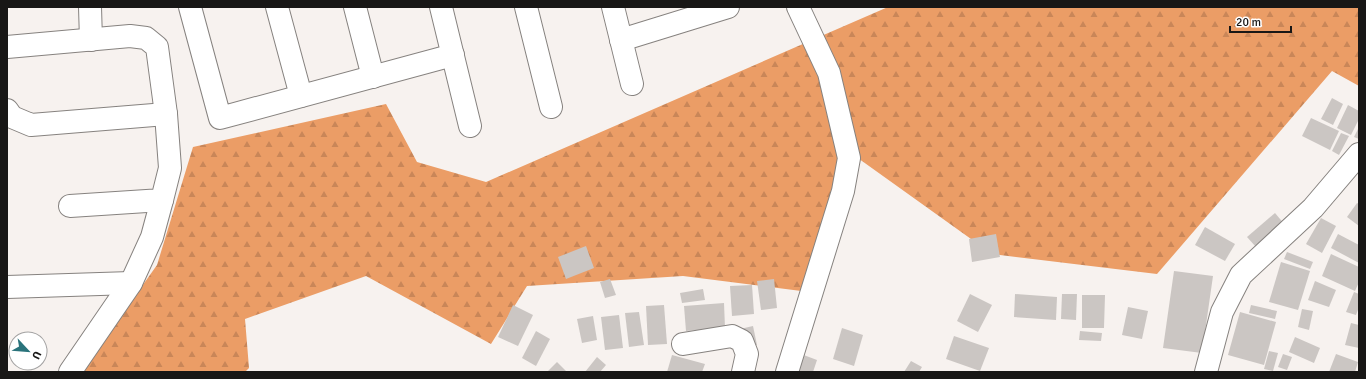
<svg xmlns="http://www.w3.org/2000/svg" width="1366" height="379" font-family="Signika,sans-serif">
<defs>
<pattern id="forest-firs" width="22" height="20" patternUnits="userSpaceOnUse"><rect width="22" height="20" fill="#eb9d66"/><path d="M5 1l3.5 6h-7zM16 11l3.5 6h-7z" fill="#c98658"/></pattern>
</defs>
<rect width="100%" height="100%" fill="#f7f2ef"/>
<polygon fill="url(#forest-firs)" points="888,7 1359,7 1359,86 1332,71 1157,274 992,254 855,156 817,293 683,276 527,286 491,344 366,276 245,319 249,368 245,372 81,372 157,265 193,147 386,104 417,162 486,182"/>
<g fill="#cbc6c3">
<polygon points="1332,98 1343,104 1333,125 1321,119"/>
<polygon points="1348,105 1359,111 1359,119 1351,135 1337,128"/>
<polygon points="1311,118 1339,131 1330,150 1302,136"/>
<polygon points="1359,127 1359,139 1354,137"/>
<polygon points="1341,133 1349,136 1339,155 1332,151"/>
<polygon points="1357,203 1359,204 1359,226 1347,217"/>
<polygon points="1275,213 1291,232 1264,256 1247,237"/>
<polygon points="1321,218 1336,226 1322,253 1306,244"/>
<polygon points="1205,227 1235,244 1225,261 1195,245"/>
<polygon points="996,234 1000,257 972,262 969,239"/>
<polygon points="1338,234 1359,245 1359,263 1331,248"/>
<polygon points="586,246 594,268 566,279 558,257"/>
<polygon points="1287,252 1313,262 1310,269 1284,259"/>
<polygon points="1331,254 1359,267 1359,282 1355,291 1322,276"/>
<polygon points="1281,262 1310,271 1298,310 1269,302"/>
<polygon points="1174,271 1213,276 1202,353 1163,348"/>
<polygon points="610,279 616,295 605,298 600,282"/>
<polygon points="774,279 777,308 761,310 757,281"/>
<polygon points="1315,281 1336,290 1329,307 1308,300"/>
<polygon points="752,285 754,314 732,316 730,286"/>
<polygon points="703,289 705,300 682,303 680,293"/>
<polygon points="1354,292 1359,294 1359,307 1356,315 1346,312"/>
<polygon points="970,294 992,305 978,332 957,321"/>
<polygon points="1015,294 1057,297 1056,320 1014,317"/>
<polygon points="1062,294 1077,294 1076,320 1061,319"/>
<polygon points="1082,295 1105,295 1104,328 1082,328"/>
<polygon points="724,303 725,328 686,331 684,306"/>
<polygon points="513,305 533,315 518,346 498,337"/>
<polygon points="664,305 667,344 648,345 646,306"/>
<polygon points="1251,305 1277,311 1275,319 1249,313"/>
<polygon points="1128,307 1148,311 1142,339 1122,335"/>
<polygon points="1302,309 1313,311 1309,330 1298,327"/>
<polygon points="639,312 644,345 629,347 625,313"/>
<polygon points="1240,312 1276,322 1264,365 1228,355"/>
<polygon points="619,315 623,348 605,350 601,317"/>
<polygon points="593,316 597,340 582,343 577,319"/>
<polygon points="1351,323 1359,325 1359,348 1345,345"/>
<polygon points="753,326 757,345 744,348 740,329"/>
<polygon points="842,328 863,335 854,366 833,359"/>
<polygon points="536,331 550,339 536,366 522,358"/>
<polygon points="1080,331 1102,333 1101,341 1079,340"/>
<polygon points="954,336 989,348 980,371 946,359"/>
<polygon points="1295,337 1320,348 1314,363 1289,352"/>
<polygon points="793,351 817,360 813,372 785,372"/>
<polygon points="1269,351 1278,353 1273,371 1264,369"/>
<polygon points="1283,354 1292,357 1287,370 1278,367"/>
<polygon points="1336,354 1358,362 1355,372 1329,372"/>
<polygon points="672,355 705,364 702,372 667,372"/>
<polygon points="597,357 606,365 600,372 585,372"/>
<polygon points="911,361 922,367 919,372 904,372"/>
<polygon points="557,362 567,372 547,372"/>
</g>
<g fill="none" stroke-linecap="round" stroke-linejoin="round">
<g stroke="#86827f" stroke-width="24">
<g id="minor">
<polyline points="90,7 91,40"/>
<polyline points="190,7 220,118 453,55"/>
<polyline points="277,7 301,96"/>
<polyline points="355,7 373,77"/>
<polyline points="441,7 470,126"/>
<polyline points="526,7 551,107"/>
<polyline points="613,7 632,84"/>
<polyline points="621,40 728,7"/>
<polyline points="7,47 130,36 146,38 157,47 166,114 170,168 162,200 70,206"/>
<polyline points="7,110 12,117 31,125 166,114"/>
<polyline points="7,287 131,283"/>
<polyline points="683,344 732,336 742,341 747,354 743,372"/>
<polyline points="70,372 131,283 152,237 162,200"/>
<polyline points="787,372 843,191 849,158 829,73 798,7"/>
<polyline points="1206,372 1222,312 1241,275 1313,208 1359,154"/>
</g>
</g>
<use href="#minor" stroke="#fff" stroke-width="22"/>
</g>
<rect width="1366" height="379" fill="none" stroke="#181716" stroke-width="16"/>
<g transform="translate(28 351) rotate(116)"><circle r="19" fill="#ffffff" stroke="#a3a2a2"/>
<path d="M0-3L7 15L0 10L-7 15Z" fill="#2a737b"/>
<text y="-6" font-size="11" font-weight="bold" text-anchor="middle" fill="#181716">U</text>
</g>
<path d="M1230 26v6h61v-6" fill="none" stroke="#181716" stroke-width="2"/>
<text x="1236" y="26" font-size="12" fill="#181716" stroke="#ffffff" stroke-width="3" paint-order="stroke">20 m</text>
</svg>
